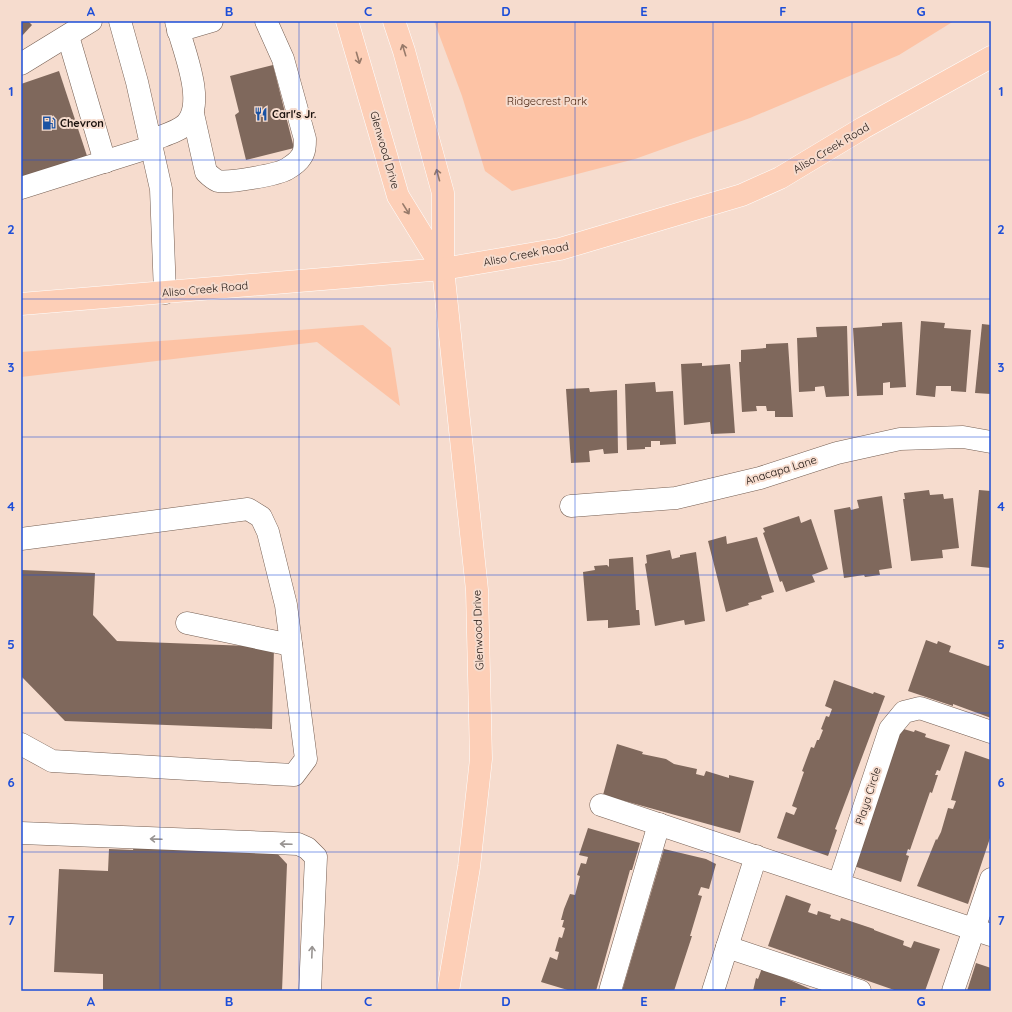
<svg xmlns="http://www.w3.org/2000/svg" width="1012" height="1012" font-family="Quicksand,sans-serif">
<rect width="100%" height="100%" fill="#f6dcce"/>
<g fill="#fdc3a5">
<polygon points="434,21 954,21 899,55 750,118 635,159 512,191 485,171 462,96"/>
<polygon points="363,325 391,348 400,406 317,342 21,377 21,352"/>
</g>
<g fill="#7f685c">
<polygon points="21,21 28,21 32,25 21,37"/>
<polygon points="273,65 294,148 246,160 235,115 239,112 230,76"/>
<polygon points="59,71 89,162 21,184 21,84"/>
<polygon points="921,321 945,323 944,328 971,330 966,392 951,391 951,386 936,386 935,397 916,395"/>
<polygon points="902,322 906,387 890,388 890,382 883,383 883,395 857,396 853,328 882,326 882,323"/>
<polygon points="982,324 991,325 991,394 975,393"/>
<polygon points="847,326 849,396 826,397 824,386 815,387 815,391 799,392 797,338 817,337 816,327"/>
<polygon points="788,343 793,417 775,417 775,411 767,411 766,406 756,406 757,411 742,412 739,362 741,362 741,350 766,348 766,344"/>
<polygon points="702,363 702,366 730,364 735,433 711,434 710,422 684,425 681,364"/>
<polygon points="655,382 656,392 673,391 676,444 660,445 660,441 651,441 651,447 645,447 645,449 627,450 625,384"/>
<polygon points="589,388 590,392 617,390 618,453 604,454 603,449 589,451 590,462 571,463 566,389"/>
<polygon points="929,490 930,495 943,494 944,499 953,498 959,548 942,550 943,558 911,561 903,499 905,499 904,493"/>
<polygon points="979,490 991,491 991,568 971,566"/>
<polygon points="882,496 892,568 879,570 880,575 865,577 864,575 844,578 834,510 850,507 851,510 859,508 857,500"/>
<polygon points="799,516 801,523 811,519 828,569 812,575 815,582 786,592 782,581 780,582 763,533 765,532 763,528"/>
<polygon points="726,536 727,544 757,537 774,592 761,596 762,599 748,603 749,605 726,612 708,541"/>
<polygon points="670,550 672,559 680,557 680,555 696,552 705,621 685,625 684,620 655,626 645,564 647,563 646,555"/>
<polygon points="633,557 636,610 639,610 640,625 608,628 608,620 587,621 583,572 595,570 594,566 607,565 609,567 609,559"/>
<polygon points="21,570 95,573 93,615 117,641 274,647 272,729 65,721 21,676"/>
<polygon points="926,640 937,644 938,641 951,646 949,652 988,666 991,665 991,718 953,704 953,706 908,691"/>
<polygon points="834,680 873,694 874,692 885,696 835,829 837,830 828,856 777,838 786,812 794,815 797,808 792,806 804,772 802,771 811,747 814,748 817,740 819,740 823,730 821,729 826,716 829,717 832,709 825,706"/>
<polygon points="900,728 914,732 915,730 926,734 925,737 950,745 940,771 937,770 935,775 938,775 932,793 930,792 910,850 908,849 906,855 909,856 901,882 851,865"/>
<polygon points="617,744 643,752 642,754 666,759 674,764 697,769 696,774 704,776 706,771 729,778 729,775 754,781 740,833 603,795"/>
<polygon points="965,751 991,760 991,835 968,904 917,886 936,839 937,840 941,832 948,808 953,809 956,801 951,800"/>
<polygon points="588,828 640,843 632,870 630,870 596,991 571,991 541,982 550,957 557,960 559,952 555,951 559,937 562,938 565,928 562,927 564,920 561,920 564,909 570,894 575,895 580,876 577,875 581,863 586,864 588,857 579,855"/>
<polygon points="134,845 274,850 287,864 282,991 103,991 103,974 54,972 59,869 108,871 109,849 133,850"/>
<polygon points="664,849 706,859 716,864 709,889 701,887 698,895 702,896 690,936 692,936 674,991 622,991"/>
<polygon points="786,895 811,904 808,912 817,915 818,911 831,915 830,918 840,921 841,918 874,929 874,930 904,941 903,945 911,948 914,941 940,949 925,991 897,991 768,946"/>
<polygon points="976,963 991,968 991,991 967,991"/>
<polygon points="762,968 786,976 785,978 815,991 753,991 756,978 758,979"/>
</g>
<g fill="none" stroke-linecap="round" stroke-linejoin="round">
<g stroke="#755f53" stroke-width="23">
<g id="minor">
<polyline points="120,21 137,82 161,189 165,293"/>
<polyline points="178,31 212,21"/>
<polyline points="68,36 105,162"/>
<polyline points="21,64 91,21"/>
<path d="M193,114L206,172C209,175 213,179 218,181C229,183 277,175 287,169C292,166 298,162 301,157C305,152 305,145 305,139L283,59L266,21"/>
<path d="M150,141C161,136 178,132 186,124C207,102 182,47 176,21"/>
<polyline points="21,188 151,147"/>
<polyline points="571,506 676,498 760,478 837,453 900,439 963,437 991,442"/>
<polyline points="21,539 248,509 261,517 268,532 286,605 306,759 294,775 274,774 52,761 21,744"/>
<polyline points="187,623 291,645"/>
<polyline points="601,805 991,935"/>
<polyline points="21,833 298,844 307,848 316,857 310,991"/>
<polyline points="839,883 890,729 904,712 920,708 991,732"/>
<polyline points="727,947 860,991"/>
<polyline points="610,991 659,824"/>
<polyline points="713,991 756,856"/>
<polyline points="953,991 991,879"/>
</g>
</g>
<g stroke="#fff" stroke-width="23">
<g id="major">
<polyline points="347,21 398,196 443,269"/>
<polyline points="394,21 404,51 443,193 443,269 477,590 481,759 469,867 448,991"/>
<polyline points="21,304 443,269 560,249 742,195 780,178 863,128 991,57"/>
</g>
</g>
<use href="#minor" stroke="#fff" stroke-width="22"/>
<use href="#major" stroke="#fdcfb7" stroke-width="22"/>
</g>
<defs><path id="oneway-shaft" d="M-6 0H5M1.5-3L5.5 0L1.5 3" fill="none" stroke-width="1.6" stroke-linecap="round" stroke-linejoin="round"/></defs>
<g stroke="#977a6a">
<use href="#oneway-shaft" transform="translate(404 50) rotate(-107)"/>
<use href="#oneway-shaft" transform="translate(358 58) rotate(74)"/>
<use href="#oneway-shaft" transform="translate(438 175) rotate(-105)"/>
<use href="#oneway-shaft" transform="translate(406 209) rotate(58)"/>
</g>
<g stroke="#989492">
<use href="#oneway-shaft" transform="translate(156 839) rotate(-178)"/>
<use href="#oneway-shaft" transform="translate(286 844) rotate(-178)"/>
<use href="#oneway-shaft" transform="translate(312 952) rotate(-88)"/>
</g>
<path fill="none" stroke="#1d4ed8" stroke-width="1" stroke-opacity="0.55" d="M160,21V991M299,21V991M437,21V991M575,21V991M713,21V991M852,21V991M21,160H991M21,299H991M21,437H991M21,575H991M21,713H991M21,852H991"/>
<defs>
<g id="restaurant-bare" transform="scale(1.08)"><path d="M-5-6h1v4h1v-4h1v4h1v-4h1v5L-1.5 .5V6h-2V.5L-5-1ZM5-6V6H3V1.5H1.5Q1.5-4 5-6Z" fill="#1a52a3" stroke="#f6dcce" stroke-width="2.5" paint-order="stroke"/></g>
<g id="fuel-bare" transform="scale(1.08)"><path d="M-5.5-6h7V0h2V4h1.3V-2.5L3-4.5l.8-.8L6-3V5H2.5V1h-1V6h-7ZM-4.2-4.7v3.2H.2V-4.7Z" fill="#1a52a3" stroke="#f6dcce" stroke-width="2.5" paint-order="stroke"/></g>
</defs>
<g fill-rule="evenodd">
<use href="#restaurant-bare" x="261" y="114"/>
<use href="#fuel-bare" x="49" y="123"/>
</g>
<g text-anchor="middle" dominant-baseline="central" stroke-width="4" stroke-linejoin="round" paint-order="stroke">
<g font-size="11" fill="#502b17" stroke="#f6dcce">
<text x="547" y="101">Ridgecrest Park</text>
</g>
<g font-size="11" font-weight="bold" fill="#1a110d" stroke="#f6dcce" text-anchor="start">
<text x="272" y="114">Carl's Jr.</text>
<text x="60" y="123">Chevron</text>
</g>
<g font-size="11" fill="#1a110d" stroke="#f6dcce">
<text transform="translate(831 148) rotate(-31)">Aliso Creek Road</text>
<text transform="translate(385 150) rotate(74)">Glenwood Drive</text>
<text transform="translate(526 254) rotate(-11)">Aliso Creek Road</text>
<text transform="translate(205 289) rotate(-5)">Aliso Creek Road</text>
<text transform="translate(781 470) rotate(-17)">Anacapa Lane</text>
<text transform="translate(478 630) rotate(-92)">Glenwood Drive</text>
<text transform="translate(868 796) rotate(-72)">Playa Circle</text>
</g>
</g>
<rect width="1012" height="1012" fill="none" stroke="#f6dcce" stroke-width="44"/>
<rect x="22" y="22" width="968" height="968" fill="none" stroke="#1d4ed8" stroke-width="1.5"/>
<g font-size="13" text-anchor="middle" font-weight="bold" fill="#1d4ed8">
<text x="91" y="16">A</text>
<text x="229" y="16">B</text>
<text x="368" y="16">C</text>
<text x="506" y="16">D</text>
<text x="644" y="16">E</text>
<text x="783" y="16">F</text>
<text x="921" y="16">G</text>
<text x="11" y="96">1</text>
<text x="1001" y="96">1</text>
<text x="11" y="234">2</text>
<text x="1001" y="234">2</text>
<text x="11" y="372">3</text>
<text x="1001" y="372">3</text>
<text x="11" y="511">4</text>
<text x="1001" y="511">4</text>
<text x="11" y="649">5</text>
<text x="1001" y="649">5</text>
<text x="11" y="787">6</text>
<text x="1001" y="787">6</text>
<text x="11" y="925">7</text>
<text x="1001" y="925">7</text>
<text x="91" y="1006">A</text>
<text x="229" y="1006">B</text>
<text x="368" y="1006">C</text>
<text x="506" y="1006">D</text>
<text x="644" y="1006">E</text>
<text x="783" y="1006">F</text>
<text x="921" y="1006">G</text>
</g>
</svg>
